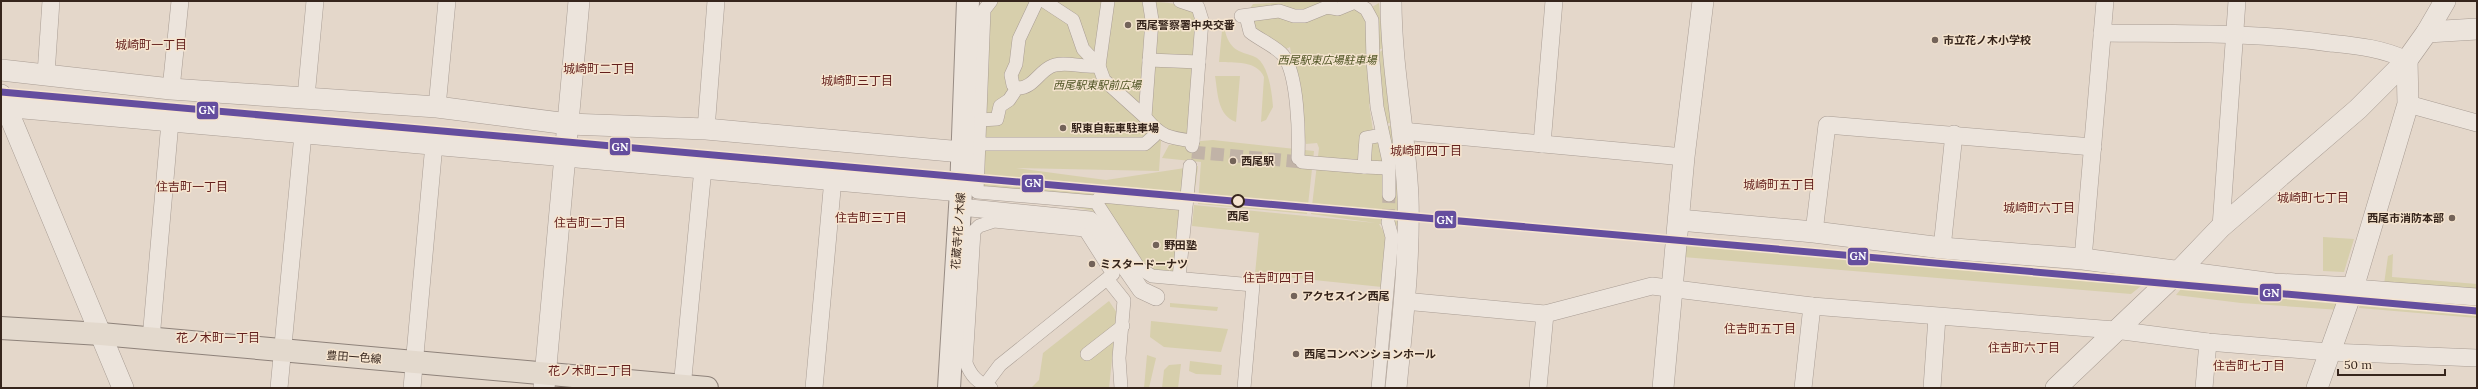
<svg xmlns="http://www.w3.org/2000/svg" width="2478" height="389" font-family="Lora,'Noto Sans JP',serif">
<rect width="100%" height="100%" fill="#e4d7ca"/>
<g fill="#d7cfac">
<path d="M998,1L1154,2C1172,3 1189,3 1199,20L1189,142L1213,140L1314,151L1307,214L1198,204L1201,162L1162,158L1169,145L1182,143L1161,141L1159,171L1016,168L1106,180L1198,166L1183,284L1137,272L1093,211L966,186L988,10Z"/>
<polygon points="1305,1 1323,1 1318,4 1329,1 1364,1 1363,12 1379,3 1383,48 1362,57 1364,65 1368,66 1372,103 1369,104 1373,131 1360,135 1358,162 1362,137 1392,125 1397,165 1401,226 1379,224 1387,237 1382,287 1255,274 1259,233 1192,226 1194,205 1376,223 1311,214 1319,148 1317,143 1306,144 1290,47 1284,50 1252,32 1251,7 1253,4"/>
<path d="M1223,20C1225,32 1227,45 1239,51C1245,54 1252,55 1257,58C1269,67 1272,93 1273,107L1266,120L1261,122L1264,77C1257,60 1234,63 1219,62Z"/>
<polygon points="1384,49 1393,122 1378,126 1369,60"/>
<path d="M1215,76H1240L1236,122C1217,115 1218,93 1215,76Z"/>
<polygon points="2323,237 2354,239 2344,272 2323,271"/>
<polygon points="1685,245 2141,286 2131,294 1683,257"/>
<polygon points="2393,254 2392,277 2477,284 2477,292 2384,284 2388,256"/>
<polygon points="2190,278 2347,293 2340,310 2241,303 2176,295"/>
<polygon points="2363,292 2477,301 2477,318 2359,308"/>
<polygon points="1109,301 1117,313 1109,388 1031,388 1039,380 1043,353"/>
<polygon points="1170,303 1218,307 1217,311 1170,307"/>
<polygon points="1151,321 1228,329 1221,352 1164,347 1150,337"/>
<polygon points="1147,355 1156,358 1149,388 1144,388"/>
<polygon points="1190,361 1222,365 1221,375 1196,374 1189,371"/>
<polygon points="1181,364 1178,388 1162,388 1164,370 1169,365"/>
</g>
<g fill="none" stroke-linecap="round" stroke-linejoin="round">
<g stroke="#c1b3a7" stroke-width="13" stroke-dasharray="13 6" stroke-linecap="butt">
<polyline points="1192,152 1302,162"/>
<polyline points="1388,222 1389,195"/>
</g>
<g stroke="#a99d94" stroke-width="14">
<g id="pedestrian">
<polyline points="991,1 984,10 977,192 1096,202 1139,268 1152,276 1253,285 1244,388"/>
<polyline points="1044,1 1073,20 1083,49 1099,66 1104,80 1145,117"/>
<path d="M1149,1L1152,20L1145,117C1161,137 1169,138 1193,141L1192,146"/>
<polyline points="1180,1 1198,7 1202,20 1193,141"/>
<polyline points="1241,16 1279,11 1294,16 1305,16 1327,7 1338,9 1355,2 1366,9 1372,20 1373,61 1377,107 1389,162 1389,195"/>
<path d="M1246,16L1250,32C1260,40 1275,46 1283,55C1298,74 1299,134 1298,158"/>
<polyline points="1149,60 1199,62"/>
<polyline points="1017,88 1013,85 1011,75 1016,64 1019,39 1037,1"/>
<path d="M980,120L997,119L1000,106L1009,100L1017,88C1032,89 1038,73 1050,67C1062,60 1084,68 1099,66L1108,1"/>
<polyline points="979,144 1145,144 1154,136 1156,130"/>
<polyline points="1302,162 1364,167 1366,138 1382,135"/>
<polyline points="1364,167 1389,168"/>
<polyline points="1096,202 1101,196 1186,204"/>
<polyline points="1179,278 1190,166"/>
<polyline points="1108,280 1124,300 1119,358 1121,388"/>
<polyline points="1087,354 1123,326"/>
<path d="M985,385L1000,365L1113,274L1085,230L994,221L979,226L974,231L966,363C971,376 977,382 991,388"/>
<polyline points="1378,388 1392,237 1388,222"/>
</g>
</g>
<g stroke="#a99d94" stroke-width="18">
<g id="minor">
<path d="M2102,33C2178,34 2255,32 2330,43C2358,46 2381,48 2407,60"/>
<polyline points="46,74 51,1"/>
<polyline points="171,89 180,1"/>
<polyline points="306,97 315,1"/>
<polyline points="2408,104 2477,123"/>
<polyline points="437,107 447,1"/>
<polyline points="706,129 716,1"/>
<polyline points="1402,131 1684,157"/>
<polyline points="1542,144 1554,1"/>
<polyline points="960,207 1090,220 1096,225 1141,290 1156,297"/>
<polyline points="2221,227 2237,1"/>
<polyline points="1814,232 1827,125 2093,147"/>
<polyline points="1942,248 1954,134"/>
<polyline points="2083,259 2105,1"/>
<polyline points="2353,288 2477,297"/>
<polyline points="1404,301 1545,314 1652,286 1812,306 2115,330 2208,342 2329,352 2477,358"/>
<polyline points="151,339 170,122"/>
<polyline points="279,388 303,134"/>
<polyline points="412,388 434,144"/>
<polyline points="682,388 703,168"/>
<polyline points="814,388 833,179"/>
<polyline points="1538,388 1545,314"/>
<polyline points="1803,388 1812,306"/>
<polyline points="1932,388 1937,317"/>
<polyline points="2204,388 2208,342"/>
</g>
</g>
<g stroke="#a99d94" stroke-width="22">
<g id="tertiary">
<path d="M1391,1C1391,67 1405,131 1408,197C1410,261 1402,325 1396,388"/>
<polyline points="2427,32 2477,29"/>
<polyline points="1,70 171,89 437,107 568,124 706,129 962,152"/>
<polyline points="1,95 123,388"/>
<polyline points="1,106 961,191"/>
<polyline points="1679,220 1814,232 1942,248 2083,259 2274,284 2353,288"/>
<polyline points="544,388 579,1"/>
<polyline points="1663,388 1684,157 1703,1"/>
<polyline points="2056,388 2178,272 2221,227 2358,109 2407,60 2427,32 2445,1"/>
<polyline points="2317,388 2353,288 2408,104 2407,60"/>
</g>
</g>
<g stroke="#988c84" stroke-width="24">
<polyline id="secondary" points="949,388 961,191 968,1"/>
</g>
<g stroke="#8e827a" stroke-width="24">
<polyline id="primary" points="1,328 101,334 707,388"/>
</g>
<use href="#pedestrian" stroke="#ece4dc" stroke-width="13"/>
<use href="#minor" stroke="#ece4dc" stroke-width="17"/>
<use href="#tertiary" stroke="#ece4dc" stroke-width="21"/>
<use href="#secondary" stroke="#ece4dc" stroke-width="22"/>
<use href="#primary" stroke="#e3d9cd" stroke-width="22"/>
<g stroke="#f5e4cf" stroke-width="10">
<polyline id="rail-1" points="1,92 2477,311"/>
</g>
<use href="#rail-1" stroke="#654e9e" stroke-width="7"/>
</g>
<g fill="#736359" stroke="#f5e4cf" stroke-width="1.5">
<circle cx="1128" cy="25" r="4"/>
<circle cx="1935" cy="40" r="4"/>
<circle cx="1063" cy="128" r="4"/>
<circle cx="1233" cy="161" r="4"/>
<circle cx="2452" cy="218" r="4"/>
<circle cx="1156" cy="245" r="4"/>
<circle cx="1092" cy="264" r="4"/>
<circle cx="1294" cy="296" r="4"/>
<circle cx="1296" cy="354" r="4"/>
</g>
<circle fill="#f5e4cf" stroke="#36251c" stroke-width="2" cx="1238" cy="201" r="6"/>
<g text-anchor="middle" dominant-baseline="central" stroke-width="3" stroke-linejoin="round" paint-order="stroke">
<g font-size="11" font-weight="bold" fill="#36251c" stroke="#f5e4cf" text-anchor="start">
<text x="1136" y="25">西尾警察署中央交番</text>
<text x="1943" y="40">市立花ノ木小学校</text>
<text x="1071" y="128">駅東自転車駐車場</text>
<text x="1241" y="161">西尾駅</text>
<text x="2444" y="218" text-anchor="end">西尾市消防本部</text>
<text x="1164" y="245">野田塾</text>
<text x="1100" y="264">ミスタードーナツ</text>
<text x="1302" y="296">アクセスイン西尾</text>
<text x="1304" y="354">西尾コンベンションホール</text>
</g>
<g font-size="11" font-style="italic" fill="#4e5323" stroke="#f5e4cf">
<text x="1327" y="60">西尾駅東広場駐車場</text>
<text x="1097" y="85">西尾駅東駅前広場</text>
</g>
<g font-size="11" font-weight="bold" fill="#36251c" stroke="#f5e4cf">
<text x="1238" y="216">西尾</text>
</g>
<g font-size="11" fill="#36251c" stroke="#f5e4cf">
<text transform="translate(958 231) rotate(-86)">花蔵寺花ノ木線</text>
<text transform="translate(354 357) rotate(4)">豊田一色線</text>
</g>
<g font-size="12" fill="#631f1c" stroke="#f5e4cf">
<text x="151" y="44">城崎町一丁目</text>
<text x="599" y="68">城崎町二丁目</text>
<text x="857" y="80">城崎町三丁目</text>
<text x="1426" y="150">城崎町四丁目</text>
<text x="1779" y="184">城崎町五丁目</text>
<text x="192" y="186">住吉町一丁目</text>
<text x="2313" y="197">城崎町七丁目</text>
<text x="2039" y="207">城崎町六丁目</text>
<text x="871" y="217">住吉町三丁目</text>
<text x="590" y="222">住吉町二丁目</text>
<text x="1279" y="277">住吉町四丁目</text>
<text x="1760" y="328">住吉町五丁目</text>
<text x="218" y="337">花ノ木町一丁目</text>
<text x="2024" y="347">住吉町六丁目</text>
<text x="2249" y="365">住吉町七丁目</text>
<text x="590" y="370">花ノ木町二丁目</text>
</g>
</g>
<g stroke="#f5e4cf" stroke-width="1.5">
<rect x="196" y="101" width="23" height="19" rx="4" fill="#654e9e"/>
<rect x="609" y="137" width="22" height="19" rx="4" fill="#654e9e"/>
<rect x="1021" y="174" width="23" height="19" rx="4" fill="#654e9e"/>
<rect x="1434" y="210" width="23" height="19" rx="4" fill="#654e9e"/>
<rect x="1847" y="247" width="22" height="19" rx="4" fill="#654e9e"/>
<rect x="2259" y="283" width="23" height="19" rx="4" fill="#654e9e"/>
</g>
<g font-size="11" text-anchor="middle" font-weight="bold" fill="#fff">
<text x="207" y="114">GN</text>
<text x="620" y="151">GN</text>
<text x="1033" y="187">GN</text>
<text x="1445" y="224">GN</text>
<text x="1858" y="260">GN</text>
<text x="2271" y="297">GN</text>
</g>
<rect width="2478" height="389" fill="none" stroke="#36251c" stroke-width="4"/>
<path d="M2338 369v6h107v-6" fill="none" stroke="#36251c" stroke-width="2"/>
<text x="2344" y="369" font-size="12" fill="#36251c" stroke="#f5e4cf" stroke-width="3" paint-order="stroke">50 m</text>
</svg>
